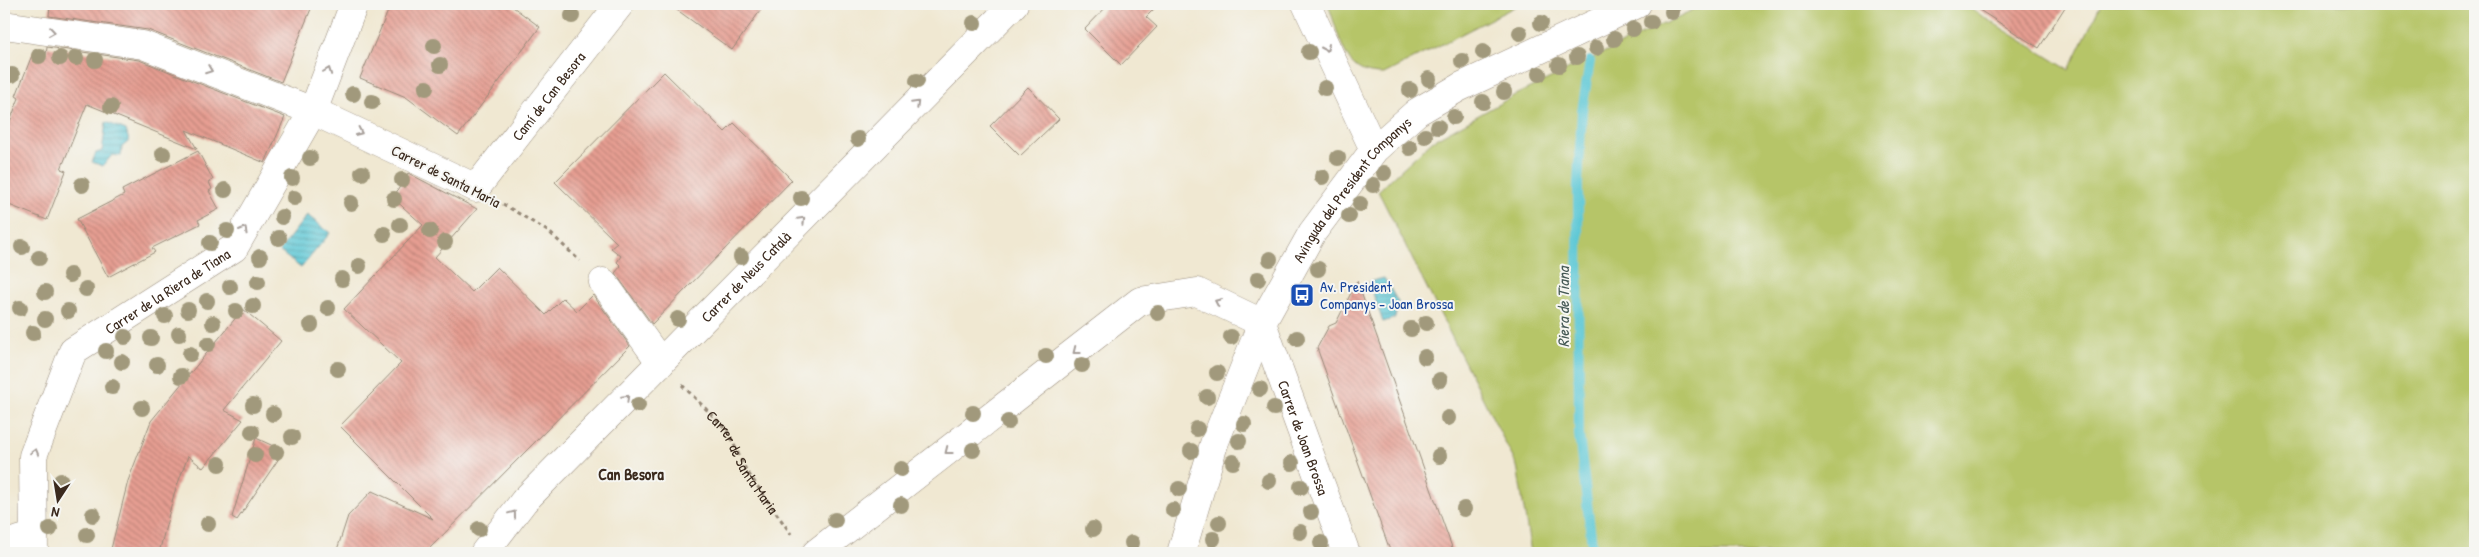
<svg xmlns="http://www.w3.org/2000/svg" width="2479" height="557" font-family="'Patrick Hand',sans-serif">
<defs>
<pattern id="water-rules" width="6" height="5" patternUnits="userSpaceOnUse" patternTransform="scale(1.25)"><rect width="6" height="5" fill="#5bc7d5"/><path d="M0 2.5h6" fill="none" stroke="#4ca2ac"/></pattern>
<pattern id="building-back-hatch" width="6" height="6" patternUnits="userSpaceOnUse" patternTransform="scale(1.25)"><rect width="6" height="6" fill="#e69e92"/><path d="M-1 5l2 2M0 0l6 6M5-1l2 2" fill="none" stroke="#bc8177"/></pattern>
</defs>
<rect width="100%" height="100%" fill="#f6f6f2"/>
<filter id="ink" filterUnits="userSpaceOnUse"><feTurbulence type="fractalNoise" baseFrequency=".02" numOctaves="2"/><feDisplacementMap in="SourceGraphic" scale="10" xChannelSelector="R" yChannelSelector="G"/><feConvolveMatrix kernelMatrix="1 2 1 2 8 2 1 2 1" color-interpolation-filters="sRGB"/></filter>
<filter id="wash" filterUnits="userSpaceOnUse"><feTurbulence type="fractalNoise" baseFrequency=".0096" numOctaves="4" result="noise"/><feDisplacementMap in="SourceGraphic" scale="20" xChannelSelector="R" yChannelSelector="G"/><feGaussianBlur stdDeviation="1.12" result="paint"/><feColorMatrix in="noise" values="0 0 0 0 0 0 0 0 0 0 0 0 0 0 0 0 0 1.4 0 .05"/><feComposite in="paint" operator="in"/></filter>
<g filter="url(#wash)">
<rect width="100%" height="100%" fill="#f0e8d2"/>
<g fill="#b6c568" stroke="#787843">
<path d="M1328,4H1520L1384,74C1374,74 1362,73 1354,65C1342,54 1334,20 1328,4Z"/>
<polygon points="1705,4 1963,4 2069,70 2101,4 2475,4 2475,553 1531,553 1517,466 1378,191 1432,141 1515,95"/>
</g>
<g fill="url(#water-rules)" stroke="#4b787a">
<polygon points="106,122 126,130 129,141 122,147 121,156 112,155 103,166 92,162 96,153 102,151"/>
<polygon points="307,215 330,233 301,268 279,251"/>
<polygon points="1384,278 1398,302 1395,318 1383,322 1369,282"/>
</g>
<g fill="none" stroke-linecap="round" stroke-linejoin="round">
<polyline stroke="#5bc7d5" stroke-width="10" points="1590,61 1582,111 1578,184 1579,435 1593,553"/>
</g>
<g id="blocks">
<g fill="url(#building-back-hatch)">
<polygon points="50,4 313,4 281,82 148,30 49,16"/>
<polygon points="391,4 509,4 540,27 458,136 406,97 360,78"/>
<polygon points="669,4 765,4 732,50"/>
<polygon points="1109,4 1159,4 1146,17 1157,27 1121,65 1085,29"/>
<polygon points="1970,4 2067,4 2039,48"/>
<polygon points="47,47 139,60 285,117 265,163 186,130 197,149 87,104 61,169 66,171 47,220 4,203 4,137 19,98 16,96 34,50 46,55"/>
<polygon points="664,72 725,132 734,123 792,180 652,324 615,273 621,266 617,262 621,256 611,248 617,243 555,182"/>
<polygon points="1028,87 1059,119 1020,156 990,126"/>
<polygon points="198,151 213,180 209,182 212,189 209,191 219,209 198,220 200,224 152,248 155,252 108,277 77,219 124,195 122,190"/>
<polygon points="408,173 477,209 435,257 472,292 497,267 546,315 563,298 577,311 593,295 630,346 425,553 336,553 348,516 372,491 433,519 340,426 401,363 344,309 423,225 393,198"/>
<polygon points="1357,281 1454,553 1391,553 1317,348 1329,326 1336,323"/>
<polygon points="243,309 281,341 224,410 243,420 203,468 188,456 174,494 159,553 110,553 128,481 151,421"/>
<polygon points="256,438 284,451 237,520 232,517"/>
</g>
</g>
</g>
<g filter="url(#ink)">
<use href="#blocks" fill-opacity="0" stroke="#968978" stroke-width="1"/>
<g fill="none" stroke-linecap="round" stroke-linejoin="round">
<g stroke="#968978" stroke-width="29">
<g id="minor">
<polyline points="1306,4 1374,150"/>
<path id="s2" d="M4,25L143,45L313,111L476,188L620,4"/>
<polyline points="603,282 661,363"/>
<polyline points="4,544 34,536"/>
<path id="s3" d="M34,553L33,456L73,351L234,248L313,111L354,4"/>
<path id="s4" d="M484,553L524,501L1014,4"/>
<path id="s5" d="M816,553L1140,301L1197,292L1262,323L1346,553"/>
<path id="s6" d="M1181,553L1214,444L1262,323L1312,233L1374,150L1417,112L1460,87L1637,4"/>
</g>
</g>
<g stroke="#968978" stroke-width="3" stroke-dasharray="4 4" stroke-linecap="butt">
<polyline points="503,204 549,232 580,261"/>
<path id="s1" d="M682,385L727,430L746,470L791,534"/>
</g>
<use href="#minor" stroke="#fff" stroke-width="28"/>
</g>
<g fill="#a1997b">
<circle cx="1672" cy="12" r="8"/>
<circle cx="572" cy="16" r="8"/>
<circle cx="1651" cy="22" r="8"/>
<circle cx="974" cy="23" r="8"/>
<circle cx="1541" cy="23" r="8"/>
<circle cx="1633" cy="29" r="8"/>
<circle cx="1520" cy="33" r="8"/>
<circle cx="1614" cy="39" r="8"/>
<circle cx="434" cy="46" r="8"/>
<circle cx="1596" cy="48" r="8"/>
<circle cx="1309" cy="52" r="8"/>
<circle cx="1483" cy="52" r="8"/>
<circle cx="39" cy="56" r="8"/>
<circle cx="1577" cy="57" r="8"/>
<circle cx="60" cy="58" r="8"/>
<circle cx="76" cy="58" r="8"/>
<circle cx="95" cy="60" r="8"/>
<circle cx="1462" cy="61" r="8"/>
<circle cx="440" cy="65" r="8"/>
<circle cx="1559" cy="65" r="8"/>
<circle cx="1539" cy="74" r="8"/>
<circle cx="12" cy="75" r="8"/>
<circle cx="1429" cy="79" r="8"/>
<circle cx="917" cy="81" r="8"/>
<circle cx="426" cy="88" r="8"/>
<circle cx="1325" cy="88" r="8"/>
<circle cx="1410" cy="90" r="8"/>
<circle cx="1504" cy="92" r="8"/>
<circle cx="353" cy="94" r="8"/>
<circle cx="372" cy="102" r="8"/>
<circle cx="1483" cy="102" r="8"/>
<circle cx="111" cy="107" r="8"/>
<circle cx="1454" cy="117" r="8"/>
<circle cx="1438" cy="127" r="8"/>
<circle cx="1425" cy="136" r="8"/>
<circle cx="858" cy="139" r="8"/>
<circle cx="1410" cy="148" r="8"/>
<circle cx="163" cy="154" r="8"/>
<circle cx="310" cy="158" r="8"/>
<circle cx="1338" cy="158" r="8"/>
<circle cx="362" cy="173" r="8"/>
<circle cx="1384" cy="173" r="8"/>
<circle cx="1322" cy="177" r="8"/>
<circle cx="292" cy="178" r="8"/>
<circle cx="402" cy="180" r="8"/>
<circle cx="82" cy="185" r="8"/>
<circle cx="1373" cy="185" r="8"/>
<circle cx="225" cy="190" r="8"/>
<circle cx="294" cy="198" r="8"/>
<circle cx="801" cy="198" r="8"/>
<circle cx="394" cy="199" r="8"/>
<circle cx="351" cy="203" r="8"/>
<circle cx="1360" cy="204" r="8"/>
<circle cx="1349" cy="216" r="8"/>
<circle cx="282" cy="217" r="8"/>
<circle cx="400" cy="225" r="8"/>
<circle cx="227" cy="231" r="8"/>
<circle cx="430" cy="231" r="8"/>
<circle cx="384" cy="234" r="8"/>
<circle cx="279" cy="238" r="8"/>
<circle cx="445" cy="242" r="8"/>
<circle cx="210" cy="243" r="8"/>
<circle cx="22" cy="247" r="8"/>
<circle cx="260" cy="257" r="8"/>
<circle cx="741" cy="257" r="8"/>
<circle cx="39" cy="258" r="8"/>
<circle cx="1270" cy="259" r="8"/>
<circle cx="359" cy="266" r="8"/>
<circle cx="1318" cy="269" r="8"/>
<circle cx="70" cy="275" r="8"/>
<circle cx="342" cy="279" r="8"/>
<circle cx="1258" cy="279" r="8"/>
<circle cx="258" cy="282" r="8"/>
<circle cx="230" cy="287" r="8"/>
<circle cx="86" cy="289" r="8"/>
<circle cx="45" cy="292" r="8"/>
<circle cx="207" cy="301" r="8"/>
<circle cx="253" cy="306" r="8"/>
<circle cx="20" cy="308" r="8"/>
<circle cx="328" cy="308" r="8"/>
<circle cx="188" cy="310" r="8"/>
<circle cx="68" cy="311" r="8"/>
<circle cx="236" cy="311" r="8"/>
<circle cx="1158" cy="313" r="8"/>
<circle cx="165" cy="316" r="8"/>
<circle cx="45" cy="319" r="8"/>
<circle cx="678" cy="319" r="8"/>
<circle cx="213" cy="323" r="8"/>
<circle cx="1426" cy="323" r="8"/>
<circle cx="311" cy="325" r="8"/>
<circle cx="1411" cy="329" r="8"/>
<circle cx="33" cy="333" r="8"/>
<circle cx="179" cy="334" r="8"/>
<circle cx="125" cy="337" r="8"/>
<circle cx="1231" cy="337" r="8"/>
<circle cx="151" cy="338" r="8"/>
<circle cx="1297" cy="338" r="8"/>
<circle cx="208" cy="344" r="8"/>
<circle cx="106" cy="351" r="8"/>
<circle cx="190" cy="354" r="8"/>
<circle cx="1046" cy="356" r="8"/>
<circle cx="1425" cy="357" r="8"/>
<circle cx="122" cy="362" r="8"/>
<circle cx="157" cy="365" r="8"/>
<circle cx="1082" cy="365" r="8"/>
<circle cx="338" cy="369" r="8"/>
<circle cx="1217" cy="373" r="8"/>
<circle cx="181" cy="376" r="8"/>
<circle cx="1440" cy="380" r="8"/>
<circle cx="112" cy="387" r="8"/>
<circle cx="1260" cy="389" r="8"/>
<circle cx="1207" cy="397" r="8"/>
<circle cx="253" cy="405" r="8"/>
<circle cx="638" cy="405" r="8"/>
<circle cx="142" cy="408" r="8"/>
<circle cx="1274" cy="408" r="8"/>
<circle cx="973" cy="413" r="8"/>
<circle cx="273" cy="414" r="8"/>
<circle cx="1448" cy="418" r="8"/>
<circle cx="1008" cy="422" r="8"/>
<circle cx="1244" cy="424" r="8"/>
<circle cx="1197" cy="429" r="8"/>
<circle cx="252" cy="432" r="8"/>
<circle cx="292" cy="437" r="8"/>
<circle cx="1239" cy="441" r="8"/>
<circle cx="973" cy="450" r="8"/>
<circle cx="1191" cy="451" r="8"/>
<circle cx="276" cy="452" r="8"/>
<circle cx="255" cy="455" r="8"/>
<circle cx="1439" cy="456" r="8"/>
<circle cx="1233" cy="462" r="8"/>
<circle cx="1292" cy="463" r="8"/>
<circle cx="219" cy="464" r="8"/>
<circle cx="901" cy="469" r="8"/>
<circle cx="61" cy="481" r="8"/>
<circle cx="1269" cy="481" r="8"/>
<circle cx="1301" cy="487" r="8"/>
<circle cx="1179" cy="489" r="8"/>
<circle cx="901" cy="505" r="8"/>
<circle cx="1464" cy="509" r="8"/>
<circle cx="1173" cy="510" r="8"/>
<circle cx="1311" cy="512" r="8"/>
<circle cx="93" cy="515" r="8"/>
<circle cx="835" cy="520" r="8"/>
<circle cx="1219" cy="523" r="8"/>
<circle cx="208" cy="524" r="8"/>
<circle cx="50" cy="529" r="8"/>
<circle cx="479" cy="529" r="8"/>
<circle cx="1093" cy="529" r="8"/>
<circle cx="1300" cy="532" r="8"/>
<circle cx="87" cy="535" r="8"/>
<circle cx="1213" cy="539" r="8"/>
<circle cx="1132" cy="543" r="8"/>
<circle cx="1321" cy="543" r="8"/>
</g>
<defs><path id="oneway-chevron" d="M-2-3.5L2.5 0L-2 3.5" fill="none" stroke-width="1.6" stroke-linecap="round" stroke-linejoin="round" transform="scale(1.25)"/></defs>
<g stroke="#a79f9a">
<use href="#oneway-chevron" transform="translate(52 32) rotate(8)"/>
<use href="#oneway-chevron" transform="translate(1326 48) rotate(66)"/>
<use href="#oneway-chevron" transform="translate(209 70) rotate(21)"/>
<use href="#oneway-chevron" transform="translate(328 71) rotate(-69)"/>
<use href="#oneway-chevron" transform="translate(916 104) rotate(-45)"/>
<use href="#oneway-chevron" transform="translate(359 132) rotate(25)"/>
<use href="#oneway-chevron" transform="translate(802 220) rotate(-45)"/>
<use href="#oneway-chevron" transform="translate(244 230) rotate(-60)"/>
<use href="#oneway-chevron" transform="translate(1218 302) rotate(-155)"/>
<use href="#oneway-chevron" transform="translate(1076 351) rotate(142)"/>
<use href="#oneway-chevron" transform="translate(626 398) rotate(-45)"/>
<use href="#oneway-chevron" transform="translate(948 451) rotate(142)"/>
<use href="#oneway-chevron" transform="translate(35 452) rotate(-75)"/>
<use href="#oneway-chevron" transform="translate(513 514) rotate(-53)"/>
</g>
</g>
<defs>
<g id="bus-square" transform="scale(1.25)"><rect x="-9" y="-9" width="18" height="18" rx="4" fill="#1a4fb4" stroke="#f6f6f2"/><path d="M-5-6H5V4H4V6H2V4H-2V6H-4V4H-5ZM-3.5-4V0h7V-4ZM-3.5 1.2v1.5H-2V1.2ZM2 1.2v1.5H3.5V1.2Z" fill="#fff"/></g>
</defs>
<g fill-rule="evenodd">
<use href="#bus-square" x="1302" y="295"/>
</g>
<g text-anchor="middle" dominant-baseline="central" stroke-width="4" stroke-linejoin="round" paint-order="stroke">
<g font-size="15" fill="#3b2a1e" stroke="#f6f6f2">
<text stroke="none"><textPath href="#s2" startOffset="620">Camí de Can Besora</textPath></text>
<text transform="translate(446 176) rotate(27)">Carrer de Santa Maria</text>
<text stroke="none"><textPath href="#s6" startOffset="406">Avinguda del President Companys</textPath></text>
<text stroke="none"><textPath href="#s4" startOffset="381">Carrer de Neus Català</textPath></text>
<text stroke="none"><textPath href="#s3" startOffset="321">Carrer de la Riera de Tiana</textPath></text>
<text stroke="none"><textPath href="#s5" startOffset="662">Carrer de Joan Brossa</textPath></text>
<text stroke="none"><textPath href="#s1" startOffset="99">Carrer de Santa Maria</textPath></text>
</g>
<g font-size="15" fill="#164399" stroke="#f6f6f2" text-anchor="start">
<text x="1320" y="286">Av. President<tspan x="1320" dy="17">Companys - Joan Brossa</tspan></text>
</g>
<g font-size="16" font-style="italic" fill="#455955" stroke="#f6f6f2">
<text transform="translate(1563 307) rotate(-90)">Riera de Tiana</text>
</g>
<g font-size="16" font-weight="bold" fill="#3b2a1e" stroke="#f6f6f2">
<text x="631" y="474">Can Besora</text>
</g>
</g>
<rect width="2479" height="557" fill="none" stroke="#f6f6f2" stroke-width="20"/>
<g transform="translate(58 500) rotate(192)" stroke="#f6f6f2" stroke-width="4" paint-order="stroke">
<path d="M0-4L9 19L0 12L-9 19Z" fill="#3b2a1e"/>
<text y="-8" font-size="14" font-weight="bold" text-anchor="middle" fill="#3b2a1e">N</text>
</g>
</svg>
